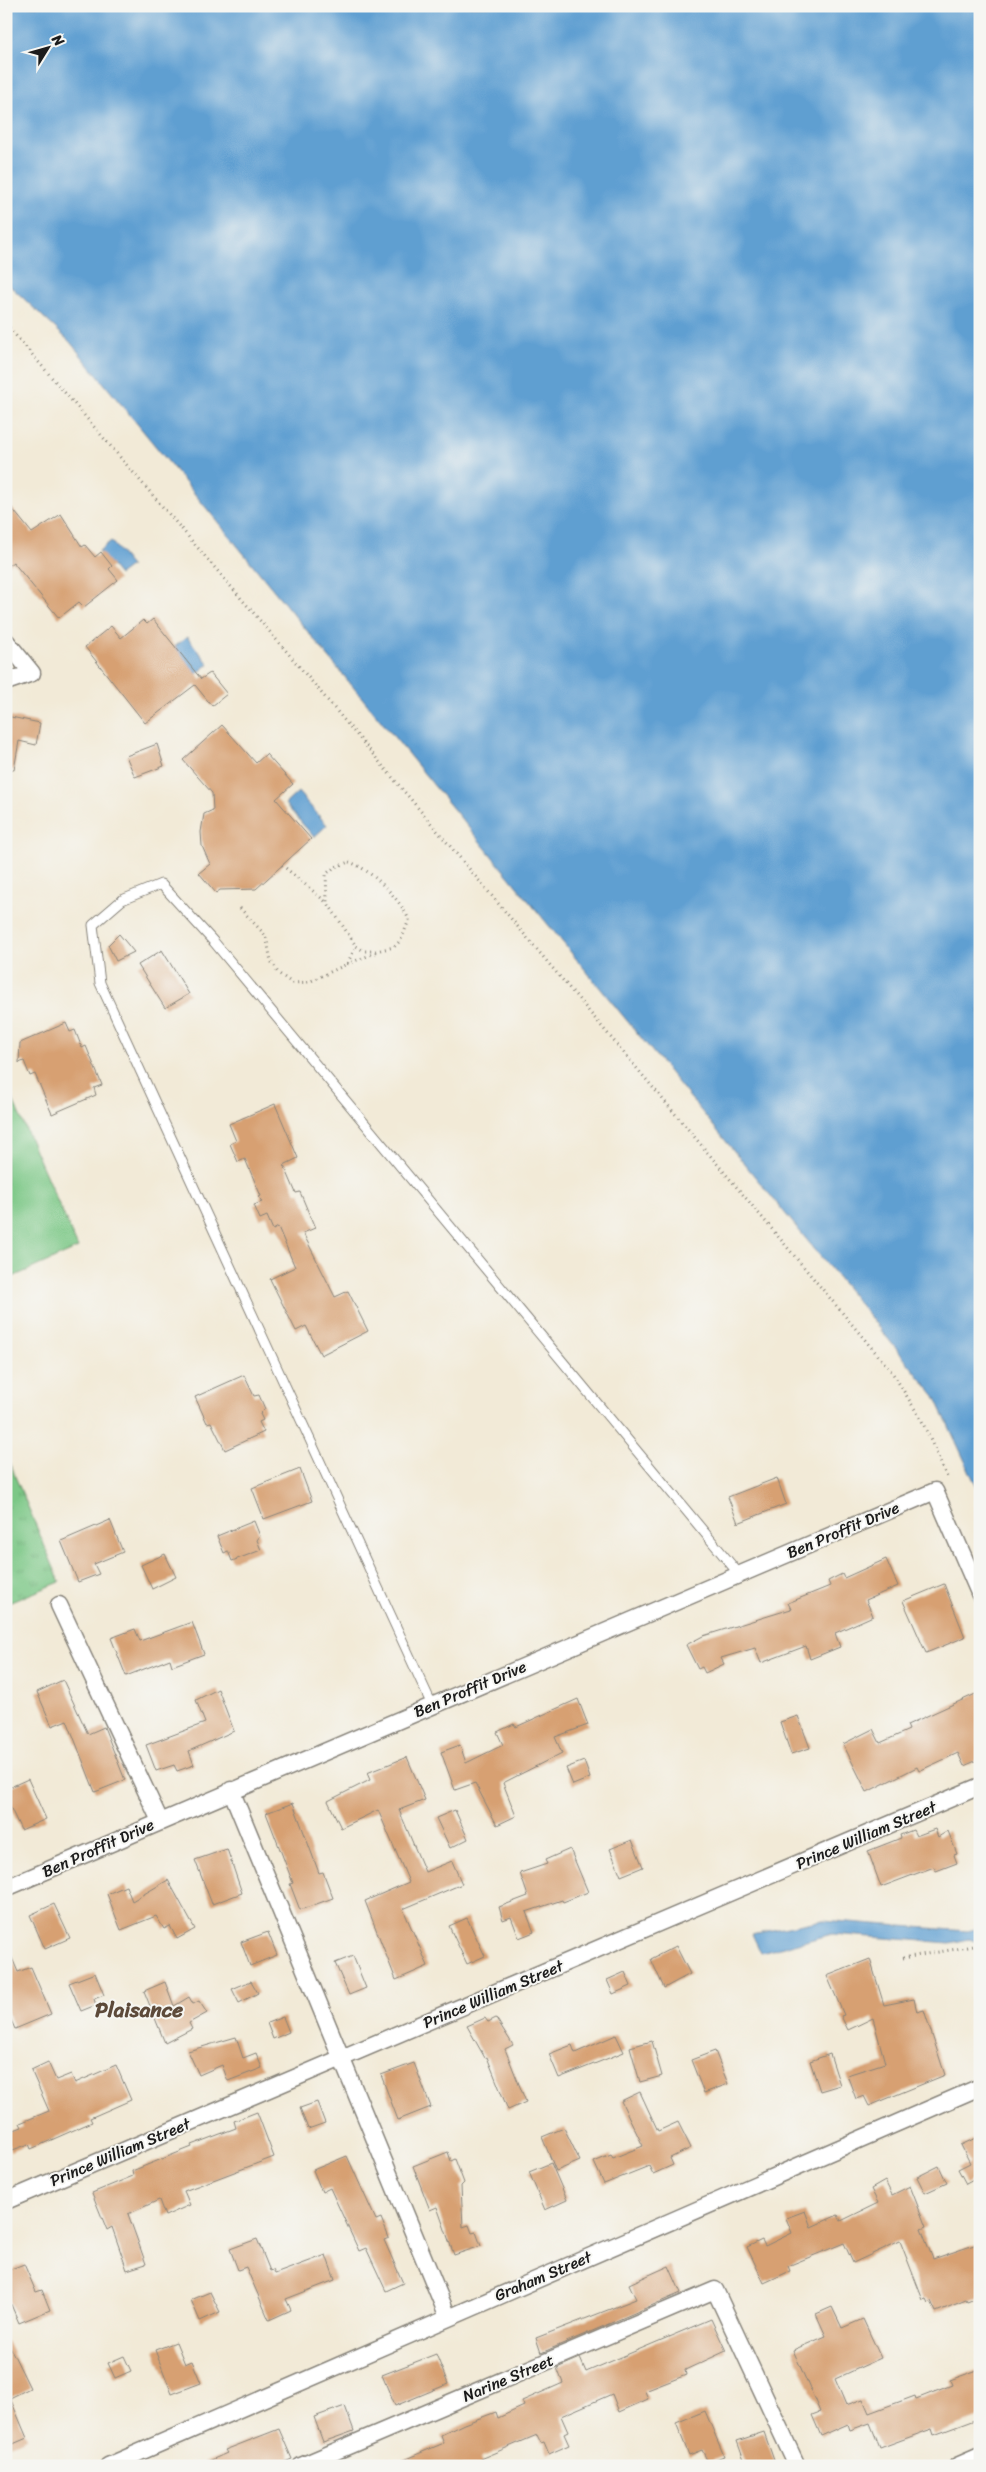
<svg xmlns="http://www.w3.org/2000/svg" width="986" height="2472" font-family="Sriracha,sans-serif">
<defs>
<pattern id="grass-tufts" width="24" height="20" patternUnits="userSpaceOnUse" patternTransform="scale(1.25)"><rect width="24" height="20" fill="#7bc786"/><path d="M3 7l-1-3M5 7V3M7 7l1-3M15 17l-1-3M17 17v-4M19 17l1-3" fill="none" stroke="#6aaa73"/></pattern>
</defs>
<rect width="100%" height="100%" fill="#f6f6f2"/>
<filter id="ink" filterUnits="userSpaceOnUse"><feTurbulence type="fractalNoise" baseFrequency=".02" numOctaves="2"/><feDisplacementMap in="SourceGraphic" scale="10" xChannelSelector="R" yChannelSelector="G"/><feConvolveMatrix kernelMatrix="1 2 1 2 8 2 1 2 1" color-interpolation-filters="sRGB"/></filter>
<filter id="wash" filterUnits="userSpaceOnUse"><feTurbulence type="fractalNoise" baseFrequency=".0096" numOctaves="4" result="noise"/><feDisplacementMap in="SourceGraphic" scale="20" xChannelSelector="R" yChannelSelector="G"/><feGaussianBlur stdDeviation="1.12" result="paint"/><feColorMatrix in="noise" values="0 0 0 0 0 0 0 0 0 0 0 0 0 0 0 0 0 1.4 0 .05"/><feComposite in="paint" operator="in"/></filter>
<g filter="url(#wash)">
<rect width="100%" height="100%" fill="#f2ead7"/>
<polygon fill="url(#grass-tufts)" stroke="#4c7251" points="6,1455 60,1582 6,1604"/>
<polygon fill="#7bc786" stroke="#4c7251" points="6,1084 78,1248 6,1280"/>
<g fill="#5e9fd1" stroke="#3d5e76">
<polygon points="6,6 980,6 980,1494 935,1396 70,342 6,282"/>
<polygon points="111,541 131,566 119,575 99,551"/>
<polygon points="187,637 209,664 195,675 173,648"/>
<polygon points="298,792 327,825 314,837 285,804"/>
<polygon points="823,1920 967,1931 980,1928 980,1943 969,1939 950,1943 832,1934 761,1953 752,1934"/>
</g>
<g id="blocks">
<g fill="#d7a072">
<polygon points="6,501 32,533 61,514 82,547 85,545 95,557 101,552 112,566 109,569 118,580 84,607 79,602 59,618 13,562 6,567"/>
<polygon points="153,619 201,679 210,673 227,694 212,706 195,685 145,723 85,647 111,626 121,638 143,620 147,624"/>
<polygon points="6,716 40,723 36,745 19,741 14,770 6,769"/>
<polygon points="222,725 256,763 266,754 293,784 276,799 311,839 256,889 220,890 216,893 199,873 210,864 202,846 201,832 204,814 213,810 212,793 183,760"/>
<polygon points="157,744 164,766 135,777 126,756"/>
<polygon points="119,934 134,952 116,961 108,945"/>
<polygon points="162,950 189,994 165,1008 138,965"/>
<polygon points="66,1023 70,1032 75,1030 82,1048 86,1046 102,1085 94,1088 96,1095 52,1114 35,1074 30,1076 24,1061 19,1063 20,1043"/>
<polygon points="275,1104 298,1158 284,1165 296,1193 300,1192 315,1228 303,1233 335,1297 348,1291 368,1331 321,1355 306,1326 296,1331 270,1279 295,1267 278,1227 273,1230 267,1216 260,1219 254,1205 262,1202 259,1197 261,1196 245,1159 238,1162 230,1144 236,1141 229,1124"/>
<polygon points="244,1375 254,1396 259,1395 265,1409 260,1414 263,1420 259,1422 264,1432 225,1450 211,1422 207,1423 195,1397"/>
<polygon points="300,1469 312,1501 264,1519 252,1488"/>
<polygon points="777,1478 786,1504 738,1523 728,1497"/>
<polygon points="110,1520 123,1552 94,1564 99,1574 78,1582 61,1541"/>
<polygon points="254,1521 260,1536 257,1540 261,1550 232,1561 228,1551 224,1553 217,1536"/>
<polygon points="165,1554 176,1577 152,1589 141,1565"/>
<polygon points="886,1559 898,1586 866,1600 873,1616 835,1633 840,1647 810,1659 806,1646 761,1663 755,1648 721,1658 724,1664 705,1673 702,1667 698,1669 686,1645 703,1636 791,1609 788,1603 830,1586 828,1581 842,1574 844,1578"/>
<polygon points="944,1584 965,1637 926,1653 903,1601"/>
<polygon points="192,1622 204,1654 172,1666 170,1659 126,1676 111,1638 135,1629 140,1641"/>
<polygon points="63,1680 88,1734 104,1727 125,1780 95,1792 67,1720 52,1726 37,1692"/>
<polygon points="218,1689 234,1731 189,1751 194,1765 177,1771 174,1765 156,1771 146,1745 205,1723 196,1700"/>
<polygon points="980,1692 980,1759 964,1766 958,1753 919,1771 917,1767 867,1792 843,1744 873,1729 880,1743 909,1730 907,1725"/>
<polygon points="578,1699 588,1725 555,1737 562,1753 503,1783 516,1816 497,1825 475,1783 455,1790 441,1752 460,1745 466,1763 503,1745 497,1732 514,1724 516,1727"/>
<polygon points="798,1716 810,1748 791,1754 780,1722"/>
<polygon points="407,1757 425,1800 399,1810 425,1872 452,1861 462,1884 403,1909 428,1966 396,1980 365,1901 409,1882 378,1810 341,1828 328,1801 370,1780 367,1773"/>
<polygon points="584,1761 590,1778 573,1785 566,1768"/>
<polygon points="28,1779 46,1819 21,1830 6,1798 6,1789"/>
<polygon points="293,1803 319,1873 323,1872 333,1898 300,1910 290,1884 293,1883 266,1813"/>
<polygon points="455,1810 468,1839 450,1848 436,1818"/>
<polygon points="935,1829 938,1837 948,1831 957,1854 954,1855 957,1863 936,1871 934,1867 881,1887 868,1851 901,1838 900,1835 913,1830 916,1836"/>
<polygon points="632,1840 643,1867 621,1876 610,1849"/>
<polygon points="227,1849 242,1893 212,1904 195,1860"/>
<polygon points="570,1849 588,1892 563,1902 562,1900 526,1912 534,1932 519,1938 511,1917 503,1920 499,1907 528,1896 520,1873 547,1864 545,1860"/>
<polygon points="168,1880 195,1929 177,1939 170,1926 164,1929 156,1916 121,1930 107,1894 126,1886 132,1901"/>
<polygon points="54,1904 70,1938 45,1949 30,1915"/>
<polygon points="467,1918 485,1956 467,1964 449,1926"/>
<polygon points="268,1932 277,1955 250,1966 241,1942"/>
<polygon points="6,1944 18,1972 31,1967 51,2014 15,2029 6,2009"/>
<polygon points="676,1946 690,1974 664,1988 651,1959"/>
<polygon points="353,1956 366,1988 349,1995 335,1963"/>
<polygon points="870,1959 884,2005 914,1999 917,2012 924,2010 945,2075 869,2106 864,2096 856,2099 847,2075 885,2063 873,2018 848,2030 841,2016 844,2015 827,1976"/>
<polygon points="625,1972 631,1986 613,1994 607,1980"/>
<polygon points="95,1973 104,1995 94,1999 96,2005 81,2011 69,1983"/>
<polygon points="251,1981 258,1993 239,2003 232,1989"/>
<polygon points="165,1982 174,2006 189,1997 193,2004 199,2001 207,2013 189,2023 192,2029 165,2043 144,1991"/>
<polygon points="283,2017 289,2032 273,2039 267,2023"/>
<polygon points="485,2018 488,2022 496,2018 513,2045 505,2049 526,2102 508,2110 487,2057 485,2058 467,2026"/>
<polygon points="616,2035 624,2052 559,2078 549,2054 572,2045 575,2053"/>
<polygon points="236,2037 243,2058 256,2053 262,2068 228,2081 222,2065 199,2075 188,2051"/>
<polygon points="652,2041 662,2076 640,2082 630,2047"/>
<polygon points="715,2051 728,2084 704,2093 691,2060"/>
<polygon points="830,2054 840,2085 820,2091 810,2061"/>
<polygon points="48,2062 56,2080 71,2074 75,2083 116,2065 131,2100 90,2118 92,2122 31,2149 29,2144 10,2151 6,2133 22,2127 20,2123 49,2111 31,2070"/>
<polygon points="414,2063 431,2107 398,2120 381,2075"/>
<polygon points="640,2092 658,2131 678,2122 691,2148 670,2158 673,2165 653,2174 649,2166 604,2184 594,2162 611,2155 613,2158 643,2146 621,2101"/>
<polygon points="317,2102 325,2123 308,2129 300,2108"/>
<polygon points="257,2112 274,2157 184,2191 190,2205 165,2216 159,2200 128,2214 146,2264 127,2270 112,2227 107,2230 92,2193 133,2176 132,2171 192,2147 191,2145 236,2128 234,2121"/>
<polygon points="564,2128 580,2161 556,2171 542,2137"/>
<polygon points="980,2136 980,2182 977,2178 966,2184 958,2169 970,2163 961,2145"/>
<polygon points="448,2152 451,2161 455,2159 464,2183 461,2186 463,2227 469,2225 472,2233 476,2232 481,2246 454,2255 437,2207 430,2210 413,2166"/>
<polygon points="347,2156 376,2220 381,2218 389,2238 384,2240 403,2283 386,2291 366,2248 359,2251 330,2188 322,2192 313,2170"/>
<polygon points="551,2163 567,2200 545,2210 529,2172"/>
<polygon points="939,2166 947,2183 925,2193 917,2177"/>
<polygon points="885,2181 892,2195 910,2186 926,2227 921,2229 933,2259 980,2243 980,2297 967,2302 966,2300 936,2312 931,2301 928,2303 926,2299 923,2300 900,2241 853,2263 844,2243 788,2266 790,2271 764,2283 747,2247 762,2240 765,2246 792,2233 786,2218 805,2211 811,2227 838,2215 841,2221 878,2203 871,2189"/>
<polygon points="257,2239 270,2271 273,2270 275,2274 326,2255 335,2280 286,2299 291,2310 269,2320 246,2267 238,2270 230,2249"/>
<polygon points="24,2264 36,2292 42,2290 50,2310 19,2323 6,2293 6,2271"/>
<polygon points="669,2266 681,2293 541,2353 536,2338 636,2299 629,2284"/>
<polygon points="210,2292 220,2312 200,2321 191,2300"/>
<polygon points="832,2307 842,2328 863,2319 881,2358 835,2379 846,2405 863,2399 869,2413 915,2396 916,2399 952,2385 950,2380 980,2369 980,2418 934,2435 932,2429 926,2431 880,2448 870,2423 850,2430 848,2424 821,2436 812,2415 820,2412 793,2350 826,2336 816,2314"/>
<polygon points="711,2319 726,2351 685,2370 686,2375 645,2391 648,2399 619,2412 612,2394 561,2416 568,2432 564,2434 569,2445 549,2454 544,2442 541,2443 537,2435 480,2459 483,2466 389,2466 444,2443 441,2435 464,2424 496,2412 498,2418 524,2406 522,2401 563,2383 557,2368 580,2358 586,2372"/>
<polygon points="6,2339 30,2388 10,2398 27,2438 6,2447"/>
<polygon points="176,2342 185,2364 192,2361 201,2383 172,2394 155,2350"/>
<polygon points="436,2354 448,2384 395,2406 382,2375"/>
<polygon points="124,2356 131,2371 115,2378 108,2363"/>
<polygon points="345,2406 354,2431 323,2442 314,2417"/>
<polygon points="705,2411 724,2456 708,2462 702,2450 689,2455 676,2423"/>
<polygon points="279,2429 292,2459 275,2466 198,2466 227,2453 225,2450"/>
<polygon points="764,2432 776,2466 746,2466 737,2441"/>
</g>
</g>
</g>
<g filter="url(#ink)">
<use href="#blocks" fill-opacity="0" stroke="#87837a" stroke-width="1"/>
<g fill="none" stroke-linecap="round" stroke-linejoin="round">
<g stroke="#87837a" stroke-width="11">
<polyline id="service" points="432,1705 100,983 93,925 122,900 161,884 214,942 739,1574"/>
</g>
<g stroke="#87837a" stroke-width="19">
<g id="minor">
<polyline points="6,641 32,673 6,682"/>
<polyline points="59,1605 160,1821"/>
<polyline points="231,1790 448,2317"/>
<polyline points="6,1888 935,1491 980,1595"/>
<polyline points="6,2201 980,1786"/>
<polyline points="108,2466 980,2087"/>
<polyline points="301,2466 715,2290 797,2466"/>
<polyline points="957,2466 980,2456"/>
</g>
</g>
<g stroke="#87837a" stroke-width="3" stroke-dasharray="1 4" stroke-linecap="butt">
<polyline points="6,324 287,652 892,1372 922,1421 947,1477"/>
<path d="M349,862C370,868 401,900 409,920L401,940L394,947L376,951H364L356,946L327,902L326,874L335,867Z"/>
<polyline points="282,865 326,902"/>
<polyline points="240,908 266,936 271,961 278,973 292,983 309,982 347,964 356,946"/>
<polyline points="347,964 378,952"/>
<polyline points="903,1958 980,1945"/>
</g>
<use href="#service" stroke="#fff" stroke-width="9"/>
<use href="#minor" stroke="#fff" stroke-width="16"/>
</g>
</g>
<g text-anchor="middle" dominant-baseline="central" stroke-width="4" stroke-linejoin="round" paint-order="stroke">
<g font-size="16" fill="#1c1c1c" stroke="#f6f6f2">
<text transform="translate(843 1530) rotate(-23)">Ben Proffit Drive</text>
<text transform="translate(470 1689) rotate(-23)">Ben Proffit Drive</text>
<text transform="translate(866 1835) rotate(-23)">Prince William Street</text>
<text transform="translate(98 1848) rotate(-24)">Ben Proffit Drive</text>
<text transform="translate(493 1994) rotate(-23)">Prince William Street</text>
<text transform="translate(120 2152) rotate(-23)">Prince William Street</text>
<text transform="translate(543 2276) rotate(-23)">Graham Street</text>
<text transform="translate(508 2378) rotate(-23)">Narine Street</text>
</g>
<g font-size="21" font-weight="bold" fill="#5d4a3a" stroke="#f6f6f2">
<text x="139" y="2010">Plaisance</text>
</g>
</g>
<rect width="986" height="2472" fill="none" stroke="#f6f6f2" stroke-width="25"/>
<g transform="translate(48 48) rotate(53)" stroke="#f6f6f2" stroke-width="4" paint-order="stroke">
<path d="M0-4L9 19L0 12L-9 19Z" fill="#1c1c1c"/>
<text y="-8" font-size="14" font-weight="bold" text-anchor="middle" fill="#1c1c1c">N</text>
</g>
</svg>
